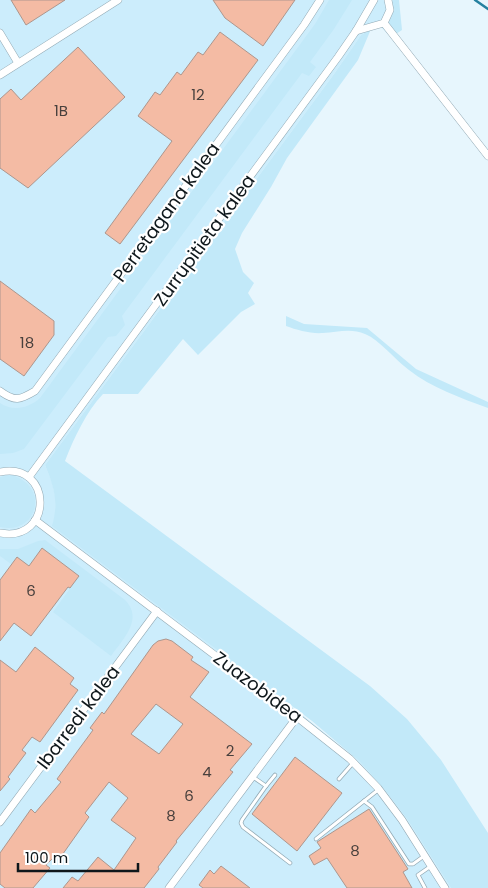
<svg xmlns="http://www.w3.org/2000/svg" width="488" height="888" font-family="Poppins,sans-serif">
<rect width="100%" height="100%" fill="#e7f6fd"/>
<polygon fill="#ccedfc" points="0,0 393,0 389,30 387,33 382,28 375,27 361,35 334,74 45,465 52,482 56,500 55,515 359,761 384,789 407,819 451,888 0,888"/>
<g fill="#c2e9f9">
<path d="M329,0H352L334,29L310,62L316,67L309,76L302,73L122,316L125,325L116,336L108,337L24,449L13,453L0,454V403C13,412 29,408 40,398L315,24Z"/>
<polygon points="393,0 399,0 402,30 396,34 389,30 389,22"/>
<path d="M371,29L358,60L287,158L271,187L242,233L235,249L243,272L254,283L248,293L255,304L241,312L198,355L183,339L138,394H103C86,412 74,438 65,461L370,686L407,719L441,760L488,833V888H451L407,819L384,789L359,761L312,721L52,526C59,502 54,487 45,465L334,74L361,35Z"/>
<path d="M286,316L304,324L367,328L416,369L488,402V408C461,398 432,388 409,370C395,360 380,340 365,334C352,328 337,332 323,333C311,334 297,330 286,326Z"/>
<path d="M11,475C51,486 37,536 0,527V477Z"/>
<path d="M45,540L125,600C144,619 123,639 111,656L53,612L79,576L42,549L33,560L51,574L47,579L17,557L11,564L0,556V549H18L38,541Z"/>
</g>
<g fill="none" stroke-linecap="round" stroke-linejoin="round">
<polyline stroke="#2581a0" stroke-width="2.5" points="475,0 488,9"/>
</g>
<g fill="#f4bba4" stroke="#ad968d" fill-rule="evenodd">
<polygon points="11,0 65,0 26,25"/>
<polygon points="213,0 295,0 263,46 225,18"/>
<polygon points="220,32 258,60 120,244 105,233 172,141 138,116 155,92 160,95 177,72 181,75 198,52 203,55"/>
<polygon points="78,47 125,97 28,188 0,168 0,99 11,89 21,100"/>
<polygon points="0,281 54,321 54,335 24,376 0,359"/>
<polygon points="42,548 79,576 70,588 68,587 31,636 14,623 0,641 0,580 17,557 29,566"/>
<path d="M166,639L172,641L193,657L191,660L209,672L190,697L252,744L230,770L233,772L176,841L177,842L158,867L159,869L144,888H63L72,877L78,881L98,857L114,870L136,838L111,820L128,798L109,782L85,813L89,817L60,858L56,855L46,865L50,868L33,888H5L0,884V853L31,809L35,813L61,782L57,779L93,730L90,728L102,712L104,714L153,645L158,641ZM156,704L183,724L159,754L131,734Z"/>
<polygon points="35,647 74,678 70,684 78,690 40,742 32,737 22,750 26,753 8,777 10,779 0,791 0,660 16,672"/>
<polygon points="295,757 342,793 297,851 252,814"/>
<polygon points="369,809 408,869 403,872 412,888 347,888 327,858 314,865 309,856 321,848 317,842"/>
<polygon points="221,866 250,888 203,888 199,885 210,870 214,874"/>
</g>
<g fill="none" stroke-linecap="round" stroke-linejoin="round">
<g stroke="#93aab5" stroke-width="4.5">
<g id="lane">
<polyline points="253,777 266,786 242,820 241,823 243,827 290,863"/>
<polyline points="339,779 353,763"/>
<polyline points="266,786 275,775"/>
<polyline points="364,801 372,807 409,864 413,864 424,856"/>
<polyline points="316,839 378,790"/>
<polyline points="425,888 418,875 431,866"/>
</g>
</g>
<g stroke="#93aab5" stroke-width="8">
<g id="street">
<polyline points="384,23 488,156"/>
<polyline points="356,31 384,23 390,10 388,0"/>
<polyline points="0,33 18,63"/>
<polyline points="0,75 118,0"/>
<path d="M0,391C15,402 20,400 35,391L304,25L320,0"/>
<path d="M0,472C53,461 54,543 0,533"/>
<polyline points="29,477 338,57 356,31 374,0"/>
<polyline points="35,520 297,717 350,759 378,788 402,820 445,888"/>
<polyline points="0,822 157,611"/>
<polyline points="169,888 297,717"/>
</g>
</g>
<use href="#lane" stroke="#fff" stroke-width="3"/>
<use href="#street" stroke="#fff" stroke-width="7"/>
</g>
<g text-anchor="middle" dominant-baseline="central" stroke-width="4.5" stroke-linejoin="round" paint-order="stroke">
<g font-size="15" fill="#48403d">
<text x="198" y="94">12</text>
<text x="61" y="110">1B</text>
<text x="27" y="342">18</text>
<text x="31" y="590">6</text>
<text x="230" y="750">2</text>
<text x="207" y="771">4</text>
<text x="189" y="795">6</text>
<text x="171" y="815">8</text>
<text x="355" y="850">8</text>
</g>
<g font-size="18" fill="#0e171b" stroke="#fff">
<text transform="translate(166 212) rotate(-54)">Perretagana kalea</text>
<text transform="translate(204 240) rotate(-54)">Zurrupitieta kalea</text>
<text transform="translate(258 687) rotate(37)">Zuazobidea</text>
<text transform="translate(78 717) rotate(-53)">Ibarredi kalea</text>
</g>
</g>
<path d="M18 863v8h120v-8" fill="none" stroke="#0e171b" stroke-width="2.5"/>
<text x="25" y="863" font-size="15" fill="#0e171b" stroke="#ffffff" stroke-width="4" paint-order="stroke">100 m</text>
</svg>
